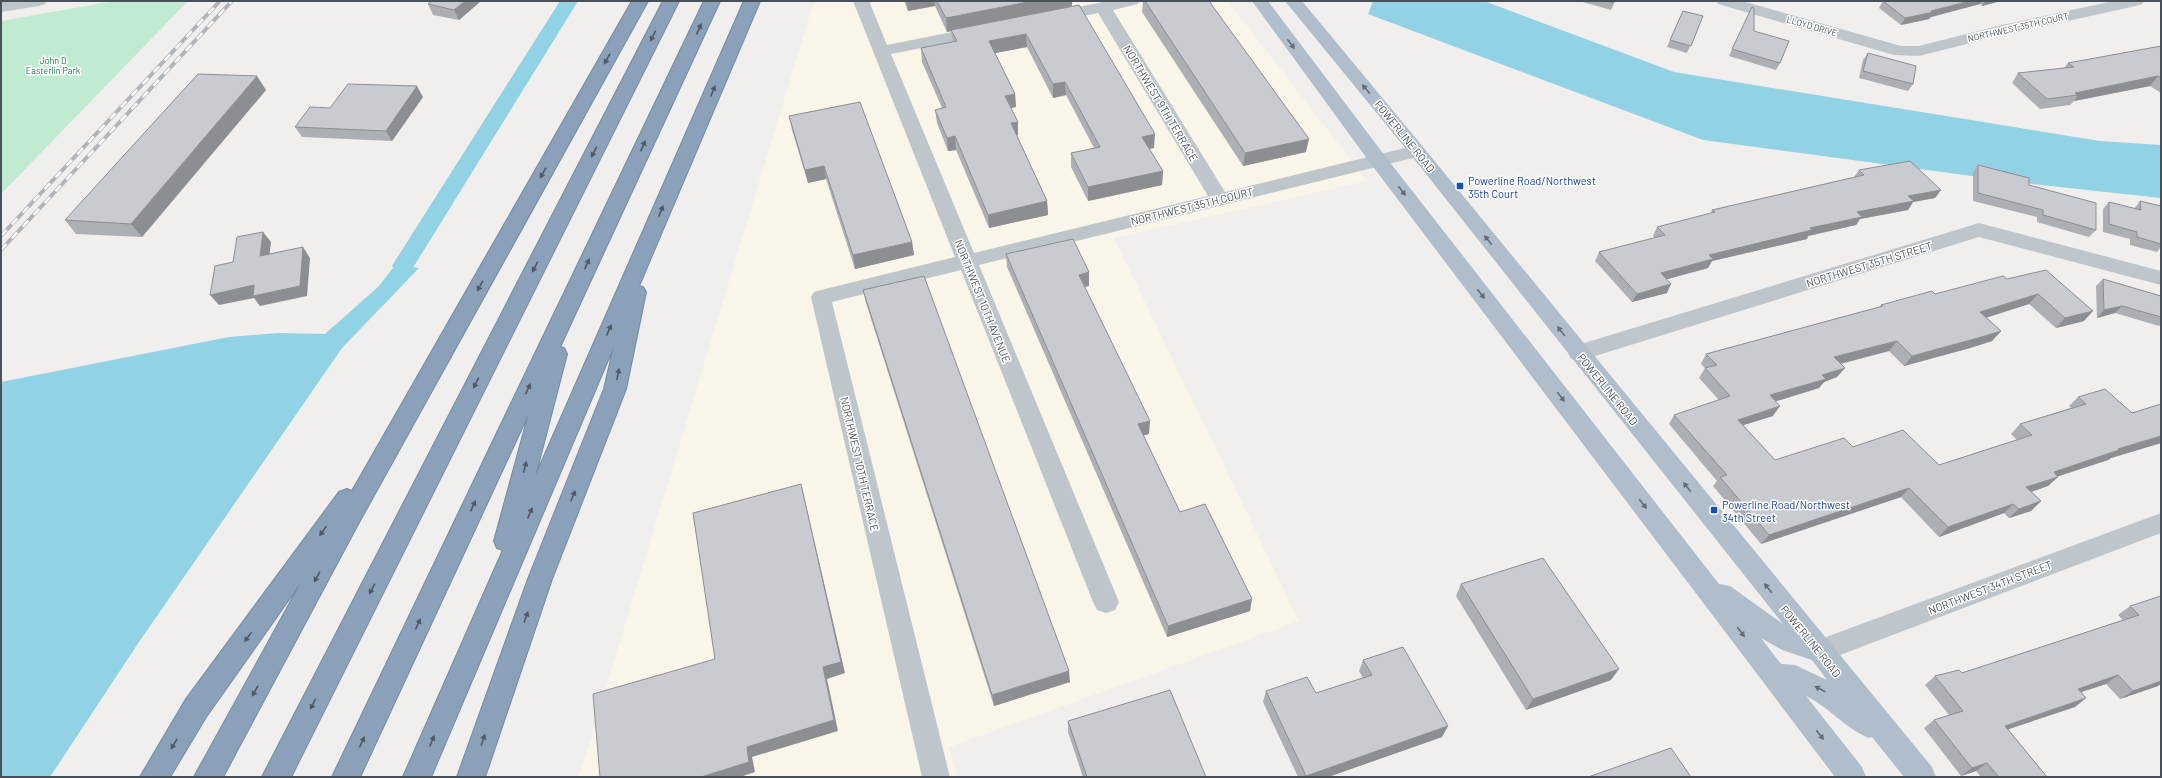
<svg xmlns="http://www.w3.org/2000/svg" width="2162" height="778" font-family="Barlow,sans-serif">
<rect width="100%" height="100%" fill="#f1eeee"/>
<polygon fill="#faf5e9" points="814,1 1228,1 1367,181 1114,238 1299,621 949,747 957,777 579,777"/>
<polygon fill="#c0ebd1" points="114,1 188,1 1,194 1,21"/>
<g fill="#91d2e4">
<polygon points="1373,1 1484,1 1674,72 2100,141 2161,145 2161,198 2024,183 1703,140 1368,14"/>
<polygon points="403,266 419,268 342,348 137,645 50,777 1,777 1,382 229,337 278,333 325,334 378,287 393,268"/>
</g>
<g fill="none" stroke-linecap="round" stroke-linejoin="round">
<polygon fill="#91d2e4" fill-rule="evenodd" points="560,1 578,1 411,271 403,274 395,271 392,266 395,261"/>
<g stroke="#758ca5" stroke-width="2">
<g id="highway">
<polygon points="632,1 648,1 357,526 223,777 194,777 302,581 206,717 170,777 140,777 186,699 339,492 347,489 352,491"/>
<polygon points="663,1 679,1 291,777 262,777"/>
<polygon points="704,1 720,1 560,347 564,348 567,354 535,477 744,1 760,1 639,286 643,287 646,292 626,389 552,579 485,777 457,777 528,579 604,389 614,346 431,777 403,777 503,550 497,548 494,541 529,413 360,777 332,777"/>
</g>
</g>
<g fill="#bec6cc" fill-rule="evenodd">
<polygon points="8,1 47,1 45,4 39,6 1,12 1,2"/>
<polygon points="853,1 869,1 887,45 982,26 988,27 990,31 988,35 982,36 891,54 974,253 1208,196 1098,13 1053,22 1047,20 1045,17 1047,14 1053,12 1108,1 1140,1 1138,4 1113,10 1225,192 1417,145 1423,147 1426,151 1423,155 1417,157 979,265 1119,602 1115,610 1106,613 1097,610 1093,602 961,270 832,302 950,777 922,777 811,297 814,292 821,290 955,257"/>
<polygon points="1716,1 1742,1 1901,46 1919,46 2002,25 2114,1 2144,1 2142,4 2136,6 2003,35 1919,56 1894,55 1718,4"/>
<polygon points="1979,223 2161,271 2161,285 1979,237 1579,361 1571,359 1568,353 1571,347"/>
<polygon points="2161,513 2161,533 1819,663 1810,659 1806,651 1810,643"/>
</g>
<path fill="#b0becb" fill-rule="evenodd" d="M1252,1H1268L1385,156L1719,584L1730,586L1783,624L1411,155L1285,1H1302L1423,147L1932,767L1936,777H1904L1872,737L1869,738C1846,729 1829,707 1806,696L1862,767L1866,777H1835L1371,164ZM1761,638L1782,650L1812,660L1827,680L1795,665L1781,664Z"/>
<use href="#highway" fill="#8aa1b9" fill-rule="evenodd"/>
<g stroke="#b1b4b8" stroke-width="4">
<g id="rail">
<polyline points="1,236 220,1"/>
<polyline points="1,250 232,1"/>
</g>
</g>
<use href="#rail" stroke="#fff" stroke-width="2.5" stroke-dasharray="8" stroke-linecap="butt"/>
</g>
<g fill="#adafb4">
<polygon points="432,1 481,1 459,20 433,15 428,4"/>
<polygon points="904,1 1072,1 1072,6 1154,148 1149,149 1163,171 1162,185 1088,201 1071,167 1071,153 1094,148 1066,95 1053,98 1027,47 995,53 1015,94 1016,107 1011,108 1018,135 1017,136 1047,201 1048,215 989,228 956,150 948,151 937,123 935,110 942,108 922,62 921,48 953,42 951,31 947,32 935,6 908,11"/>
<polygon points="1143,1 1209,1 1306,152 1243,166 1142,12"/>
<polygon points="1579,1 1615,1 1611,10"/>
<polygon points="1883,1 2001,1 1982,6 1980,4 1931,17 1929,19 1901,25 1879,8"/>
<polygon points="1752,7 1754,31 1780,63 1776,70 1729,56"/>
<polygon points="1683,11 1703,16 1687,53 1667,47"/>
<polygon points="2161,46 2161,93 2150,86 2074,101 2070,105 2040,109 2012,83 2018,73 2064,68 2068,63"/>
<polygon points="1868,53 1913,84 1908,91 1859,78 1863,60"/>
<polygon points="266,90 142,237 76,234 65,220"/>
<polygon points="423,97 392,141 302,137 295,127"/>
<polygon points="789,116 912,242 914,255 855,269 826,179 808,183 792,130"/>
<polygon points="1978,165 2029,185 2096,230 2089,237 2037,222 2037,217 1973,201 1973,172"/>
<polygon points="1859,170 1941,190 1935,198 1913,202 1908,210 1860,219 1856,225 1808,236 1807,239 1712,261 1708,268 1667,279 1667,293 1632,302 1595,261 1599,252 1655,238 1653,236 1657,227 1710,214 1712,210 1854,177"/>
<polygon points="2140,201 2161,206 2161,247 2157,252 2130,245 2130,239 2103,232 2103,209 2109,202 2134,209"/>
<polygon points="1006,254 1089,286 1085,287 1149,434 1143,435 1180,512 1250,611 1167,637 1007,267"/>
<polygon points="2046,270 2084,321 2056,328 2029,304 1986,318 2001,331 1992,341 1970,348 1904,366 1889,351 1841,364 1837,377 1824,382 1819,388 1776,401 1773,416 1743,425 1775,460 1853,447 1939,465 2017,440 2011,434 2020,424 2071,408 2069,406 2078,397 2132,413 2161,404 2161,443 2111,458 2108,460 2058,476 2048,486 2031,492 2041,501 2031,511 2009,518 2004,513 1939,537 1901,497 1761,544 1713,486 1717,481 1669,424 1674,415 1719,400 1699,378 1705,368 1701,364 1706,354 1879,307 1881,305 2007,279"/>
<polygon points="2103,279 2161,296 2161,324 2159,326 2115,313 2097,318 2096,286"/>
<polygon points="863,290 1070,682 994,706 866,303"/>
<polygon points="1461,584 1611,680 1526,710 1456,596"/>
<polygon points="2161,596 2158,686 2120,699 2106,684 2081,692 2086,698 2075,707 2008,729 2047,777 1981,777 1976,771 1961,776 1924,728 1934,720 1949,715 1925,685 1935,676 1962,673 2123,620 2118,615 2130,606"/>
<polygon points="1363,660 1448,726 1442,737 1328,777 1298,777 1263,702 1266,691 1316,693 1363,678 1359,671"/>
<polygon points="1068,721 1206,777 1083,777 1068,732"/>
</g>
<g fill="#8d8e92">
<polygon points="465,1 481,1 459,20 454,10"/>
<polygon points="907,1 934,1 935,6 908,11"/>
<polygon points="1033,1 1072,1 1072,7 947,32 946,18"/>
<polygon points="1970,1 1982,1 1980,4 1931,17 1929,19 1901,25 1905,18"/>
<polygon points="1985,1 2001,1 1982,6"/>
<polygon points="1026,34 1027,47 990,54 989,41"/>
<polygon points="257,76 266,90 142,237 131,224"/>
<polygon points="2158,76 2150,86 2074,101 2078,95 2075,93"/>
<polygon points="1065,82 1066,95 1053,98 1053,84"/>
<polygon points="417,86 423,97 392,141 386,131"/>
<polygon points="1015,94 1016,107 1006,109 1005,96"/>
<polygon points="1018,122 1018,135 1011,137 1011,123"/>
<polygon points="1155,134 1154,148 1142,150 1142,137"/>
<polygon points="955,136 956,150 948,151 947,138"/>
<polygon points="1309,139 1306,152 1243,166 1245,153"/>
<polygon points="824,166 826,179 808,183 805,170"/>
<polygon points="1163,171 1162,185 1088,201 1088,187"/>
<polygon points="1941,190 1935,198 1913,202 1908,210 1860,219 1856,225 1808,236 1807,239 1712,261 1708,268 1657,282 1661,273 1709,255 1810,228 1908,196"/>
<polygon points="1047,201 1048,215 989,228 988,215"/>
<polygon points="263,232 271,242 268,267 260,256"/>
<polygon points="912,242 914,255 855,269 853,255"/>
<polygon points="303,247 310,258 307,296 260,306 254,298 219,305 210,295"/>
<polygon points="1089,272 1089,286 1079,288 1079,275"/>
<polygon points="1671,284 1667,293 1632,302 1637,294"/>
<polygon points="2038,294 2029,304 1972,322 1980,312"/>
<polygon points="2122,306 2115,313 2097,318 2104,310"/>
<polygon points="2093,311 2084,321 2056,328 2065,318"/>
<polygon points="2001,331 1992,341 1970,348 1904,366 1912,356"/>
<polygon points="1897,341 1889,351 1827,367 1834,357"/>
<polygon points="1845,368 1837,377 1824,382 1819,388 1764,405 1770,395 1822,375"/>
<polygon points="1780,406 1773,416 1731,429 1738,420"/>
<polygon points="1150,421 1149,434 1137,437 1138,424"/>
<polygon points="2161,436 2161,443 2111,458 2108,460 2044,481 2054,472 2118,449"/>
<polygon points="2058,477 2048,486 2016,497 2026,487"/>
<polygon points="801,484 804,497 845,673 827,679 838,731 752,757 755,772 740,777 701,777 747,747 823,667"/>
<polygon points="1909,488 1901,497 1761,544 1769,535"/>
<polygon points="2041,501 2031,511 2009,518 2019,509"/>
<polygon points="2013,504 2004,513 1939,537 1948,527"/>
<polygon points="1252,599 1250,611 1167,637 1168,626"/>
<polygon points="1619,669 1611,680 1526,710 1533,699"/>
<polygon points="1069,671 1070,682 994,706 992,695"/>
<polygon points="2118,675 2106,684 2066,697 2078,689"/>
<polygon points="2161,681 2161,684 2158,686 2120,699 2133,691"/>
<polygon points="2086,698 2075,707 1994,734 2005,726"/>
<polygon points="1448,726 1442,737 1328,777 1306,777 1306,776"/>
<polygon points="1987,763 1976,771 1961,776 1972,768"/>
</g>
<g fill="#c9cbd1" stroke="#8d8e92">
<polygon points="432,1 465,1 454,10 428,4"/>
<polygon points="937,1 1033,1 946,18"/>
<polygon points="1145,1 1209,1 1309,139 1245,153"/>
<polygon points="1607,1 1614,1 1613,3"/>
<polygon points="1883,1 1970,1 1931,11 1934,12 1905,18"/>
<polygon points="1079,5 1155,134 1142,137 1163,171 1088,187 1071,153 1100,147 1065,82 1053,84 1026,34 989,41 1015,94 1005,96 1018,122 1011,123 1047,201 988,215 955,136 947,138 935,110 946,107 921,48 957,41 951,30"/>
<polygon points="1752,7 1754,8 1754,31 1789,41 1780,63 1732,49"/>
<polygon points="1683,11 1703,16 1691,46 1670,40"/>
<polygon points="2161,46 2161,78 2158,76 2075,93 2078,95 2047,99 2018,73 2074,67 2068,63"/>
<polygon points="1868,53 1916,66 1913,84 1863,71"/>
<polygon points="198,74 257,76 131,224 65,220"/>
<polygon points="348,84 417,86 386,131 295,127 310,107 330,108"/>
<polygon points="860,102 912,242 853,255 824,166 805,170 789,116"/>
<polygon points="1910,161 1941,190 1908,196 1914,201 1857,212 1862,217 1810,228 1812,230 1709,255 1713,259 1661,273 1671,284 1637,294 1599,252 1665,235 1657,227 1715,212 1712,210 1864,175 1859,170"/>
<polygon points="1978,165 2029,178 2029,185 2096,203 2096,230 2043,215 2043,210 1978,193"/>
<polygon points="2140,201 2161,206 2161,244 2137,237 2137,232 2109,224 2109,202 2141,210"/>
<polygon points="263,232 260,256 303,247 300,286 253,296 254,285 210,295 215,266 233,262 237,237"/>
<polygon points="1073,239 1089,272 1079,275 1150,421 1138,424 1180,512 1205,504 1252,599 1168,626 1006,254"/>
<polygon points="2046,270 2093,311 2065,318 2038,294 1980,312 2001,331 1978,338 1912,356 1897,341 1834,357 1845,368 1822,375 1826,379 1770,395 1780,406 1738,420 1775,460 1844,438 1853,447 1903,430 1939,465 2032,435 2020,424 2086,404 2078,397 2105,389 2132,413 2161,404 2161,436 2118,449 2119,450 2054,472 2058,477 2026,487 2041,501 2019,509 2013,504 1948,527 1909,488 1769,535 1720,477 1727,475 1674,415 1730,396 1705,368 1717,365 1706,354 1883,306 1881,305 1932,291 1935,294 2003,276 2007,279"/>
<polygon points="924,276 1069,671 992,695 863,290"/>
<polygon points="2103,279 2161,296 2161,317 2122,306 2104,310"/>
<polygon points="801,484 841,662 823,667 834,720 747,747 749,762 701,777 600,777 593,694 715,659 693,513"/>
<polygon points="1543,558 1619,669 1533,699 1461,584"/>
<polygon points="2161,596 2161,681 2133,691 2118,675 2078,689 2086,698 2005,726 2047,777 1999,777 1987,763 1972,768 1934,720 1963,711 1935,676 1959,670 1962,673 2139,615 2130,606"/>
<polygon points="1403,647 1448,726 1306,776 1266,691 1307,677 1316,693 1372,675 1363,660"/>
<polygon points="1170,690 1206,777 1087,777 1068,721"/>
<polygon points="1671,748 1691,777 1588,777"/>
</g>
<defs><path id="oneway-solid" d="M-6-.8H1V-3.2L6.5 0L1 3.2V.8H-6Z"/></defs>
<g fill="#4f5964">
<use href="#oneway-solid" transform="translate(699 29) rotate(-65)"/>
<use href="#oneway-solid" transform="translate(653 36) rotate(117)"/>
<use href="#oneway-solid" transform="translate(607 59) rotate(119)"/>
<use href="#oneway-solid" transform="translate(713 91) rotate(-67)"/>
<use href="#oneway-solid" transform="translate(643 146) rotate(-65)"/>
<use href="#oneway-solid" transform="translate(594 152) rotate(117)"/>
<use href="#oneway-solid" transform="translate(543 173) rotate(119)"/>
<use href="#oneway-solid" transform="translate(661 211) rotate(-67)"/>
<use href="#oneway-solid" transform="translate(587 264) rotate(-65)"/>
<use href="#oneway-solid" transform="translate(535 267) rotate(117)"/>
<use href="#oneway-solid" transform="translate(480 286) rotate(119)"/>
<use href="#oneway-solid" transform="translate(609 330) rotate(-67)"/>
<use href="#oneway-solid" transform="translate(618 374) rotate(-78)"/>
<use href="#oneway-solid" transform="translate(476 383) rotate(117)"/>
<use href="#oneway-solid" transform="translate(528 389) rotate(-65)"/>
<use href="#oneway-solid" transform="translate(525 467) rotate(-75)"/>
<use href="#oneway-solid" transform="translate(573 496) rotate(-68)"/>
<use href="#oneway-solid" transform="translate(473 506) rotate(-65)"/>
<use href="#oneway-solid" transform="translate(530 513) rotate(-67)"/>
<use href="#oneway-solid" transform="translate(323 531) rotate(126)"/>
<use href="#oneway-solid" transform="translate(317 577) rotate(119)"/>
<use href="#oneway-solid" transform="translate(372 589) rotate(117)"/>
<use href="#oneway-solid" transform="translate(526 617) rotate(-70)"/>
<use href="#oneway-solid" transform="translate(418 624) rotate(-65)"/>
<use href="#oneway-solid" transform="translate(248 637) rotate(126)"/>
<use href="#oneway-solid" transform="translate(255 691) rotate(119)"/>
<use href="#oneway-solid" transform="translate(313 704) rotate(117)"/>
<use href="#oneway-solid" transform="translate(483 740) rotate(-71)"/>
<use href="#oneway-solid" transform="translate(432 741) rotate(-67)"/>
<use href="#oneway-solid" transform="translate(362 742) rotate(-65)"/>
<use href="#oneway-solid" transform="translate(174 744) rotate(121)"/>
</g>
<g fill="#626c76">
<use href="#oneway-solid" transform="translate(1291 44) rotate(53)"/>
<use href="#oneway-solid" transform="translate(1366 89) rotate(-130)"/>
<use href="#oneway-solid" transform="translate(1402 191) rotate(52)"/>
<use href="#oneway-solid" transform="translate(1488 240) rotate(-129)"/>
<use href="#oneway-solid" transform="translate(1481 294) rotate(52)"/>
<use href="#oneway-solid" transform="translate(1561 331) rotate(-129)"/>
<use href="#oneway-solid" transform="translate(1561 397) rotate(52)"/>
<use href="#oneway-solid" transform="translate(1687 487) rotate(-129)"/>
<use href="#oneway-solid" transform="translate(1643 504) rotate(52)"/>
<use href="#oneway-solid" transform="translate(1768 588) rotate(-129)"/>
<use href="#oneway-solid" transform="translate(1741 632) rotate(53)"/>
<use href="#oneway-solid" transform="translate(1820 689) rotate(-153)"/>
<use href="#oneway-solid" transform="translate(1820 735) rotate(52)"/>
</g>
<g fill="#1a4fb4" stroke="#fff" stroke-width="1.5">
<rect x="1456" y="182" width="8" height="8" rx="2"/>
<rect x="1710" y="506" width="8" height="8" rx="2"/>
</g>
<g text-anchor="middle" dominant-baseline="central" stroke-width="3" stroke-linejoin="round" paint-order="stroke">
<g font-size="9" fill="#48515a" stroke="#fff">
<text transform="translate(1812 26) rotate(16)">LLOYD DRIVE</text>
<text transform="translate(2018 27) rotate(-13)">NORTHWEST 35TH COURT</text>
</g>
<g font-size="9" fill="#1f754b" stroke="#fff">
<text x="53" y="60">John D<tspan x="53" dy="10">Easterlin Park</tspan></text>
</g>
<g font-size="11" fill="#48515a" stroke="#fff">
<text transform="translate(1161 103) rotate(59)">NORTHWEST 9TH TERRACE</text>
<text transform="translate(1405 136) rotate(51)">POWERLINE ROAD</text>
<text transform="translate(1192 206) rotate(-14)">NORTHWEST 35TH COURT</text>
<text transform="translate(1869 264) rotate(-17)">NORTHWEST 35TH STREET</text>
<text transform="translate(983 301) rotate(68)">NORTHWEST 10TH AVENUE</text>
<text transform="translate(1608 389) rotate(51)">POWERLINE ROAD</text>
<text transform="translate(860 464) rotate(77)">NORTHWEST 10TH TERRACE</text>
<text transform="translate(1990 587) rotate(-21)">NORTHWEST 34TH STREET</text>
<text transform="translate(1811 641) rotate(51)">POWERLINE ROAD</text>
</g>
<g font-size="11" fill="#164399" stroke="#fff" text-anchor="start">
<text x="1468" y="180">Powerline Road/Northwest<tspan x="1468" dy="13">35th Court</tspan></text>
<text x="1722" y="504">Powerline Road/Northwest<tspan x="1722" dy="13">34th Street</tspan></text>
</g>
</g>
<rect width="2162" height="778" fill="none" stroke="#48515a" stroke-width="4"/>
</svg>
